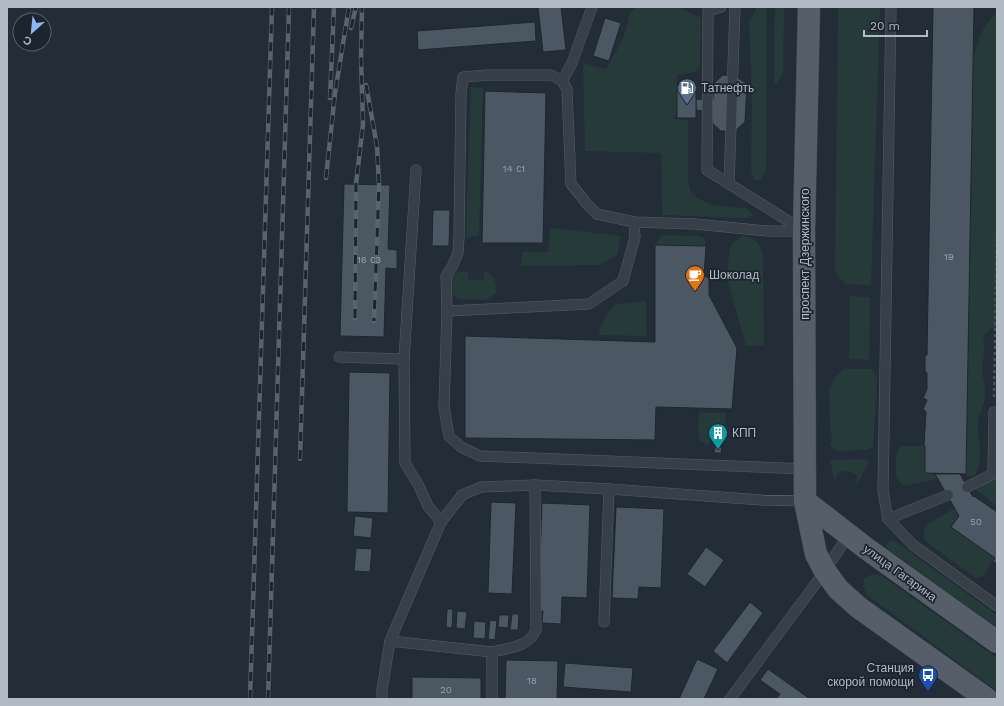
<svg xmlns="http://www.w3.org/2000/svg" width="1004" height="706" font-family="'Work Sans',sans-serif">
<rect width="100%" height="100%" fill="#232d38"/>
<g fill="#263a3a">
<path d="M637,7H679L701,18L700,66L696,72L677,75V113L673,119L688,120V181L691,192L699,199L712,205L745,208L754,215L747,218L662,215L661,153L585,151L583,63L606,69C615,52 628,34 629,14Z"/>
<polygon points="757,7 767,7 766,170 762,179 754,180 751,170 752,95 749,23"/>
<polygon points="775,7 783,7 784,10 783,73 776,84 774,83"/>
<polygon points="838,7 880,7 871,285 845,284 835,272"/>
<path d="M997,12V328H991C980,338 984,340 984,352C984,358 982,363 982,368C982,377 987,388 985,398C983,407 978,415 978,424C978,442 984,459 975,475L968,476L966,474L973,59C977,41 983,25 997,12Z"/>
<polygon points="471,87 483,88 479,236 466,237"/>
<polygon points="550,228 621,236 617,255 599,265 521,266 523,252 548,252"/>
<polygon points="662,235 700,236 705,239 706,246 655,245"/>
<path d="M743,236C755,238 760,242 763,255L764,345L746,346L727,279L729,251L733,242Z"/>
<polygon points="485,270 494,277 497,292 487,300 459,299 448,292 449,278 459,272 468,272 468,279 483,280"/>
<polygon points="850,296 870,297 869,360 849,359"/>
<polygon points="646,301 646,336 598,335 604,320 614,305"/>
<polygon points="844,369 872,369 875,374 877,379 873,447 867,450 837,451 833,448 830,444 832,438 830,427 829,390 836,376"/>
<polygon points="699,412 726,413 723,437 710,437 709,446 700,441 698,429"/>
<path d="M901,446H925V473L935,474L938,479L904,486C902,484 899,482 898,479C894,471 895,452 901,446Z"/>
<path d="M867,459L869,462L856,486L857,476C847,468 837,469 835,483L830,460Z"/>
<polygon points="997,478 997,506 974,488 987,479 994,480"/>
<polygon points="955,508 959,516 951,527 995,558 983,576 976,578 932,546 923,537 925,526"/>
<polygon points="893,540 997,615 997,628 888,549 886,545 888,541"/>
<polygon points="872,574 882,576 997,658 997,691 867,595 863,586 864,579"/>
</g>
<g fill="#4c5764" stroke="#1e262f">
<polygon points="538,7 561,7 566,50 543,52"/>
<polygon points="933,7 974,7 966,474 925,473 925,446 924,446 926,412 923,409 927,400 923,398 927,389 927,373 925,372 925,355 927,355"/>
<polygon points="605,18 621,23 609,61 593,56"/>
<polygon points="535,22 536,41 418,50 417,31"/>
<polygon points="723,75 735,76 747,84 745,122 735,131 721,131 713,124 711,112 696,110 696,99 713,100 714,83"/>
<rect x="677" y="90" width="19" height="28"/>
<polygon points="485,91 546,93 543,243 482,243"/>
<polygon points="344,184 390,185 388,249 397,250 397,269 386,268 384,337 340,336"/>
<polygon points="433,210 450,210 449,246 432,246"/>
<polygon points="655,245 706,246 704,276 709,278 709,295 737,348 732,409 656,407 655,440 465,438 465,336 655,342"/>
<polygon points="349,372 390,373 388,513 347,512"/>
<polygon points="715,447 722,447 721,453 714,453"/>
<polygon points="935,474 960,474 973,497 974,496 997,512 997,564 993,561 995,558 951,527 959,516"/>
<polygon points="491,502 516,503 512,594 488,593"/>
<polygon points="542,503 590,505 587,598 562,597 561,624 542,623 543,611 538,611"/>
<polygon points="616,507 664,509 661,588 639,587 638,599 612,598"/>
<polygon points="355,516 373,518 371,538 353,536"/>
<polygon points="706,547 724,560 705,587 687,574"/>
<polygon points="356,548 372,549 370,572 354,571"/>
<polygon points="750,602 763,613 727,663 713,651"/>
<polygon points="447,609 453,609 452,628 446,627"/>
<polygon points="457,611 467,612 465,629 456,628"/>
<polygon points="512,614 519,614 518,630 510,630"/>
<polygon points="499,615 509,615 508,628 498,627"/>
<polygon points="490,620 497,621 495,640 488,639"/>
<polygon points="474,621 486,622 485,639 473,638"/>
<polygon points="697,659 718,669 704,699 679,699"/>
<polygon points="506,660 558,661 557,699 505,699"/>
<polygon points="565,663 633,668 631,692 563,687"/>
<polygon points="768,669 810,699 776,699 780,694 760,680"/>
<polygon points="412,677 481,678 481,699 412,699"/>
</g>
<g fill="none" stroke-linecap="round" stroke-linejoin="round">
<g stroke="#555d66" stroke-width="11">
<g id="service">
<polyline points="721,7 708,11 707,170 804,231"/>
<polyline points="891,7 883,491 888,519 913,545 997,606"/>
<polyline points="562,81 572,63 592,7"/>
<polyline points="416,170 404,359 405,463 419,486 428,506 441,522"/>
<polyline points="729,184 735,7"/>
<polyline points="804,231 767,231 695,224 634,222 597,214 587,204 571,184 567,89 562,81 551,75 488,75 463,77 461,93 459,237 458,253 452,267 446,276 447,311 444,407 449,436 461,447 480,456 805,469"/>
<polyline points="447,311 589,304 623,281 635,237 634,222"/>
<polyline points="339,357 404,359"/>
<polyline points="967,487 993,474 994,412"/>
<polyline points="888,519 948,495"/>
<polyline points="604,622 609,489"/>
<polyline points="390,641 492,652 492,699"/>
<path d="M492,652C508,648 529,647 536,630L535,485"/>
<polyline points="382,699 382,690 390,641 441,522 462,495 481,487 535,485 609,489 762,500 805,501"/>
<polyline points="730,699 825,571 849,534"/>
</g>
</g>
<g stroke="#404852" stroke-width="23">
<g id="primary">
<polyline points="809,7 804,231 805,501 816,554 825,571 838,589 858,607 987,699"/>
<polyline points="805,501 867,549 997,642"/>
</g>
</g>
<polyline stroke="#435557" stroke-width="2.5" stroke-dasharray="3 3" stroke-linecap="butt" points="994,397 997,227"/>
<use href="#service" stroke="#373f49" stroke-width="10"/>
<use href="#primary" stroke="#555e69" stroke-width="22"/>
<g stroke="#59636f" stroke-width="4.5">
<g id="rail">
<polyline points="351,28 356,7"/>
<polyline points="366,85 377,146 379,184 374,321"/>
<polyline points="330,98 334,7"/>
<polyline points="326,178 335,93 349,7"/>
<polyline points="355,318 356,184 363,124 361,59 362,7"/>
<polyline points="300,459 314,7"/>
<polyline points="250,699 272,7"/>
<polyline points="268,699 289,7"/>
</g>
</g>
<use href="#rail" stroke="#1c242d" stroke-width="3" stroke-dasharray="9" stroke-linecap="butt"/>
</g>
<defs>
<g id="fuel-pin" transform="scale(1)"><path d="M0 17L-7.5 6A9.5 9.5 0 1 1 7.5 6Z" fill="#5c6f8a" stroke="#1c242d"/><path d="M-5.5-6h7V0h2V4h1.3V-2.5L3-4.5l.8-.8L6-3V5H2.5V1h-1V6h-7ZM-4.2-4.7v3.2H.2V-4.7Z" fill="#fff"/></g>
<g id="cafe-pin" transform="scale(1)"><path d="M0 17L-7.5 6A9.5 9.5 0 1 1 7.5 6Z" fill="#e8710a" stroke="#1c242d"/><path d="M-5.5-4.5H6V0H3Q3 3.5 0 3.5H-2.5Q-5.5 3.5-5.5 0ZM3-3.2v2h1.7v-2ZM-6 4.5H4V6H-6Z" fill="#fff"/></g>
<g id="building-pin" transform="scale(1)"><path d="M0 17L-7.5 6A9.5 9.5 0 1 1 7.5 6Z" fill="#0f9aa8" stroke="#1c242d"/><path d="M-4-6H4V6H1V3H-1V6H-4ZM-2.5-4.3h1.7v1.8h-1.7ZM.8-4.3h1.7v1.8H.8ZM-2.5-1h1.7V.8h-1.7ZM.8-1h1.7V.8H.8Z" fill="#fff"/></g>
<g id="bus-pin" transform="scale(1)"><path d="M0 17L-7.5 6A9.5 9.5 0 1 1 7.5 6Z" fill="#1a4fb4" stroke="#1c242d"/><path d="M-5-6H5V4H4V6H2V4H-2V6H-4V4H-5ZM-3.5-4V0h7V-4ZM-3.5 1.2v1.5H-2V1.2ZM2 1.2v1.5H3.5V1.2Z" fill="#fff"/></g>
</defs>
<g fill-rule="evenodd">
<use href="#fuel-pin" x="687" y="88"/>
<use href="#cafe-pin" x="695" y="275"/>
<use href="#building-pin" x="718" y="433"/>
<use href="#bus-pin" x="928" y="675"/>
</g>
<g text-anchor="middle" dominant-baseline="central" stroke-width="3.5" stroke-linejoin="round" paint-order="stroke">
<g font-size="10" fill="#98a1ad">
<text x="514" y="168">14 с1</text>
<text x="949" y="256">19</text>
<text x="369" y="259">16 с3</text>
<text x="976" y="521">50</text>
<text x="532" y="680">18</text>
<text x="446" y="689">20</text>
</g>
<g font-size="12" fill="#b2bac5" stroke="#1c242d" text-anchor="start">
<text x="701" y="88">Татнефть</text>
<text x="709" y="275">Шоколад</text>
<text x="732" y="433">КПП</text>
<text x="914" y="668" text-anchor="end">Станция<tspan x="914" dy="14">скорой помощи</tspan></text>
</g>
<g font-size="12" fill="#b2bac5" stroke="#1c242d">
<text transform="translate(805 254) rotate(-90)">проспект Дзержинского</text>
<text transform="translate(900 573) rotate(36)">улица Гагарина</text>
</g>
</g>
<rect width="1004" height="706" fill="none" stroke="#b2bac5" stroke-width="16"/>
<g transform="translate(32 32) rotate(207)"><circle r="19" fill="#1c242d" stroke="#58606a"/>
<path d="M0-3L7 15L0 10L-7 15Z" fill="#8cb7f0"/>
<text y="-6" font-size="11" font-weight="bold" text-anchor="middle" fill="#b2bac5">С</text>
</g>
<path d="M864 30v6h63v-6" fill="none" stroke="#b2bac5" stroke-width="2"/>
<text x="870" y="30" font-size="12" fill="#b2bac5" stroke="#1c242d" stroke-width="3" paint-order="stroke">20 m</text>
</svg>
